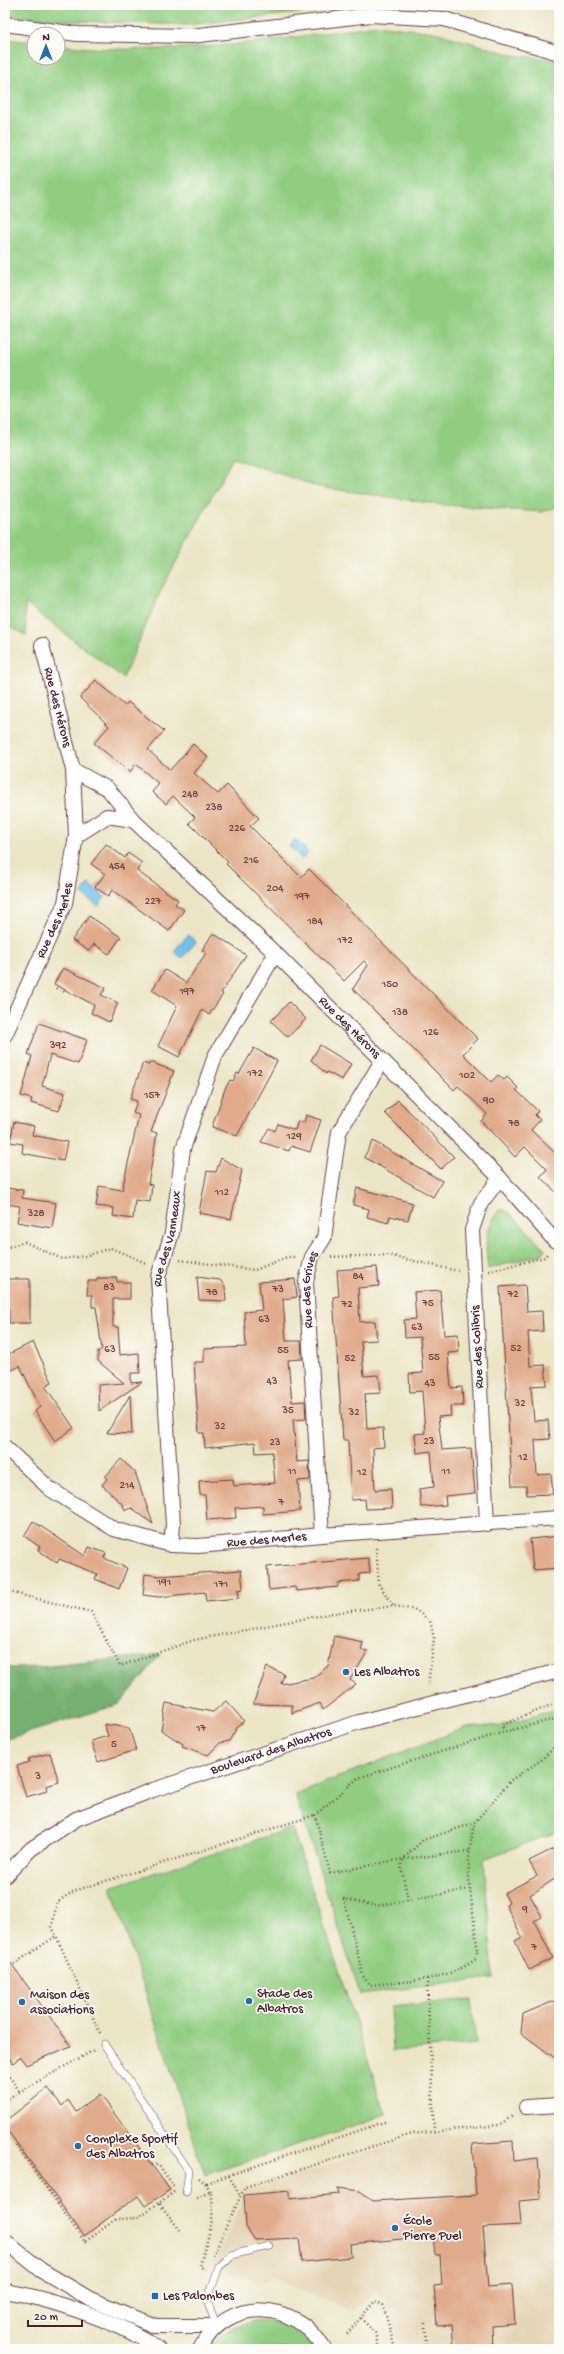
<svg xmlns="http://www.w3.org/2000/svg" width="564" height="2354" font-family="'Gochi Hand',sans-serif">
<rect width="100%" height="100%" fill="#fdfcf7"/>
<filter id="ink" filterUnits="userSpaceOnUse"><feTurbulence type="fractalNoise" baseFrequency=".025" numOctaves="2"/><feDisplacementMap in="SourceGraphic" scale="8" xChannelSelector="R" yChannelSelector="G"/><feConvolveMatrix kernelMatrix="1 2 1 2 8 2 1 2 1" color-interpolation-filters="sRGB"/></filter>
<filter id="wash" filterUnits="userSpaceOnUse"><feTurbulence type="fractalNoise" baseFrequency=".012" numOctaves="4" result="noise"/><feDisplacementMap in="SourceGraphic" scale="16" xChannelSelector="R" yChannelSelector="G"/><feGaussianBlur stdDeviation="0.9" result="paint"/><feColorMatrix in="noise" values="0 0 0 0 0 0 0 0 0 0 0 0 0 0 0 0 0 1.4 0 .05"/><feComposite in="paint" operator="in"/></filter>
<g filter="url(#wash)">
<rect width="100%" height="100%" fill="#ebe5c6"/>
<polygon fill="#e5d5b7" points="515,2128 515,2138 559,2135 559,2349 403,2349 397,2341 385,2297 374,2289 365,2303 361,2302 354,2311 316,2297 274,2277 258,2283 214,2265 246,2191 419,2137"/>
<g fill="#91cd81" stroke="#6e7656">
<polygon points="5,5 373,5 187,25 78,21 5,15"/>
<path d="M376,25L434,32L513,55L559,60V506L542,512L444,505L319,487L233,458L162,588L123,678L25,603L26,635L5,624V39L34,42V58H58V45C163,57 272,42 376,25Z"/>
<path d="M500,1209L510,1213L545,1249L543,1254L488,1269C485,1243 484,1230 500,1209Z"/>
<polygon points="559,1709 559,1831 484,1859 493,1978 360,1994 295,1794 464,1728 502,1725"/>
<polygon points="292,1828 386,2115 205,2175 111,1887"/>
<polygon points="471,1999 476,2044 393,2051 391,2007"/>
<path d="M263,2320C284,2323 301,2330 312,2349H210C220,2329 243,2322 263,2320Z"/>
</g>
<polygon fill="#74b06f" stroke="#5f684d" points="161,1654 120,1704 5,1740 5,1668 42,1667"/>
<g fill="#71c1ec" stroke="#5e708c">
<polygon points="295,839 308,853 302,859 289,846"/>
<polygon points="88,884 105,897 98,906 82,894"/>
<polygon points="188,935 196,942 182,958 174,951"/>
</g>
<g id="blocks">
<g fill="#e0ab8a">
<polygon points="96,680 125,706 128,702 164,731 148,750 170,770 193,744 208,757 194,773 218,794 227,785 259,818 250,826 301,877 309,869 478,1039 463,1054 491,1082 498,1075 504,1080 507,1077 518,1088 516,1090 538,1111 535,1115 540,1120 531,1130 559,1157 559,1195 540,1177 547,1169 525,1147 515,1157 481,1121 487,1114 458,1086 454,1090 353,989 368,965 364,961 344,981 226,864 228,862 189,823 195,817 173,796 166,804 152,792 159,784 136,764 130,772 94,743 109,726 80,698"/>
<polygon points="106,844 125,858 128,853 142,863 137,871 178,900 175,904 184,910 169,931 112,890 108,896 95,887 105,874 91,864"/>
<polygon points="89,916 121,937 109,954 94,944 89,951 72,940"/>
<polygon points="213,933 246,955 221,993 223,994 209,1015 202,1010 179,1057 158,1046 177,1006 152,990 165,970 186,983 206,953 202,950"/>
<polygon points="63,968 106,988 101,995 118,1003 109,1022 91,1013 94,1005 54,984"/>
<polygon points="289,1002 306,1019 288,1037 271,1021"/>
<polygon points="39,1023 87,1040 78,1064 50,1055 42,1086 65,1093 59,1111 31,1103 32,1099 21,1096 32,1056 28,1054"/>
<polygon points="320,1045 351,1064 342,1080 327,1072 326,1074 311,1060"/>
<polygon points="254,1048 277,1061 237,1136 212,1127 225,1089 230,1080 233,1081 237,1073 239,1074"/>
<polygon points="150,1062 174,1071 151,1132 157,1133 148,1184 152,1185 150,1202 135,1200 133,1219 113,1216 114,1208 96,1206 99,1186 122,1190 139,1115 133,1113 137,1101 130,1099 143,1063 149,1065"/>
<polygon points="398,1100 454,1157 441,1169 385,1113"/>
<polygon points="306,1115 321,1120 310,1152 291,1146 289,1151 261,1142 269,1128 275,1131 278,1124 295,1130 298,1121 304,1123"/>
<polygon points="14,1122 34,1126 32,1135 67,1142 63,1161 22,1153 23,1144 10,1142"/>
<polygon points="373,1141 442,1181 433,1197 364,1157"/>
<polygon points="221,1158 242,1170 231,1219 199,1213 207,1171 216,1172"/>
<polygon points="5,1188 23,1190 22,1198 56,1203 52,1228 17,1222 20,1206 5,1204"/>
<polygon points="357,1188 413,1203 408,1220 390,1216 388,1223 367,1217 369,1209 353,1205"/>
<polygon points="377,1267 379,1286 358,1288 360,1322 375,1321 377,1340 361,1341 364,1376 379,1375 381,1393 365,1394 367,1429 383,1428 384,1447 373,1448 375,1490 391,1489 392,1508 366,1509 365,1499 351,1500 348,1440 343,1440 333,1297 339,1296 337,1270"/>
<polygon points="197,1277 220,1280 225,1286 226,1301 199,1300"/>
<polygon points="97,1278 117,1278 117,1282 130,1282 130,1299 113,1299 113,1327 118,1327 120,1355 139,1353 140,1373 131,1373 131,1383 142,1382 99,1411 98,1385 124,1383 98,1361 98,1352 102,1349 96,1307 92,1307 92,1295 87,1295 88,1281 97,1281"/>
<polygon points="7,1279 30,1279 30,1323 9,1323 9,1308 6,1308"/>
<polygon points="295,1279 297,1297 283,1299 286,1341 301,1341 302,1359 288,1360 292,1402 305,1401 306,1419 293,1420 297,1462 309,1461 310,1480 298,1481 300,1511 263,1514 263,1506 235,1508 236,1518 207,1520 205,1495 200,1495 199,1481 233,1479 234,1486 275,1483 272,1452 256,1453 255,1442 205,1448 204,1433 199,1433 198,1421 194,1362 204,1362 204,1349 246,1347 244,1312 262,1310 259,1282"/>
<polygon points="525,1285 527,1312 542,1311 543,1331 528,1332 530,1366 545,1365 547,1385 531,1386 534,1421 548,1420 550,1439 535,1440 537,1475 551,1474 553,1494 527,1495 526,1486 512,1486 500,1287"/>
<polygon points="440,1290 444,1335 458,1334 459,1352 448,1353 451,1388 462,1387 463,1406 450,1406 451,1416 438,1417 442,1450 471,1448 475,1493 445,1496 446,1505 421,1507 419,1489 434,1487 431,1451 417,1453 415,1434 425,1433 422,1391 410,1392 409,1374 423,1373 420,1337 405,1338 404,1320 416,1319 414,1292"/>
<polygon points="33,1342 52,1382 45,1386 74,1428 55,1441 35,1411 40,1407 20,1366 5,1374 5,1356"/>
<polygon points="130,1395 132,1434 107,1433"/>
<polygon points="121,1459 135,1472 153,1524 132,1508 125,1510 123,1505 102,1485 107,1479 105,1477"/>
<polygon points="33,1521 85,1556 89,1547 106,1553 104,1558 127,1568 119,1589 95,1579 97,1574 59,1559 57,1563 38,1550 40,1547 24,1536"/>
<polygon points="559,1536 559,1568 533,1570 530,1539"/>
<polygon points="368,1558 370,1573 359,1574 359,1581 338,1583 338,1587 296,1591 295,1587 269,1590 267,1567"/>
<polygon points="241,1570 243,1589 238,1590 239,1598 206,1601 205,1592 159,1597 143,1595 145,1574 159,1576"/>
<polygon points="334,1636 363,1642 361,1650 368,1651 350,1680 356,1684 323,1710 320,1703 292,1713 292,1705 253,1704 267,1667 284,1674 281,1684 313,1678 328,1666"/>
<polygon points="226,1701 244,1721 238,1726 229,1741 220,1743 208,1755 182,1746 183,1744 161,1730 166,1703 213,1712"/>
<polygon points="104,1724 129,1728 136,1750 98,1762 91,1741 108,1736"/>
<polygon points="50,1753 59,1782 46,1786 47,1791 26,1797 17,1766 29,1762 28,1759"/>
<polygon points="559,1846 559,1876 530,1895 542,1917 534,1921 553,1958 529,1970 515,1941 522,1937 506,1905 509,1903 504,1893 537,1876 529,1861"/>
<polygon points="5,1955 71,2046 26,2065 20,2057 13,2063 5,2053"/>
<polygon points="559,1999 559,2061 521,2033 523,2014"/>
<polygon points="48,2088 62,2106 68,2100 76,2112 100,2094 170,2190 145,2206 138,2196 84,2236 5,2127 5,2121"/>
<polygon points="513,2141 514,2161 538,2158 541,2199 519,2201 521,2225 483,2227 488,2287 512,2285 515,2324 492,2326 493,2347 454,2349 452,2325 437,2326 434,2286 442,2285 440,2255 435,2255 433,2236 350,2244 351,2257 302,2262 299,2238 255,2240 246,2227 244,2195 290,2191 290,2199 339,2194 338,2188 360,2191 373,2201 476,2195 472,2144"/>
</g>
</g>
</g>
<g filter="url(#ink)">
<use href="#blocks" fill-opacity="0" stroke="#623d42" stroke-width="1"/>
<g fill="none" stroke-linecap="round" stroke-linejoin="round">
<g stroke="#623d42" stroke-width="8">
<g id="service">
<polyline points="104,2044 189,2171 186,2192"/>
<polyline points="217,2326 207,2301 219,2267 232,2255 269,2246"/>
</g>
</g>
<g stroke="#623d42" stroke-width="16">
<g id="minor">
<polyline points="5,24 77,34 191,36 371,15 444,19 559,53"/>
<path id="s1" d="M42,645L73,770L76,836"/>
<polyline points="73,770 108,789 133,820"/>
<path id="s2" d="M5,1035L65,903L76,836L107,816L133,820L277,955L500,1178L554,1240L559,1241"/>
<path id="s3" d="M5,1447L50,1489L114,1529L171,1545L198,1546L322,1535L559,1518"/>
<polyline points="487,1524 472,1230 481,1203 500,1178"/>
<path id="s4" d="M322,1535L306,1282L312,1257L324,1238L339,1132L382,1061"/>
<path id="s5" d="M171,1545L173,1525L158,1277L172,1233L183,1149L215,1056L271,961L277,955"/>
<path id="s6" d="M5,1876L31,1849L76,1819L153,1790L359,1722L559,1671"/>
<polyline points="526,2107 559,2105"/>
<polyline points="5,2241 41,2270 90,2299 155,2326 217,2326"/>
<path d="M5,2291C47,2298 125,2323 158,2349"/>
<path d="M200,2349C226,2296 296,2299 324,2349"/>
</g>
</g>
<g stroke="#623d42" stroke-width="2.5" stroke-dasharray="1 3" stroke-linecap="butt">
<polyline points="464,9 471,5"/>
<polyline points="56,988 65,992"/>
<polyline points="5,1248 25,1242 62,1259 85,1256 111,1248 146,1263"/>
<polyline points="331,1257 388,1255 458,1271"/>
<polyline points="180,1260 255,1270 287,1257 296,1257"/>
<polyline points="489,1271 545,1257 547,1254"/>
<polyline points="376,1548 379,1585 394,1606"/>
<polyline points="5,1591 91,1612 120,1666 194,1640 333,1613 394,1606 416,1610 430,1621 434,1638 428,1685"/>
<polyline points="504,1732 502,1725 559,1702"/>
<polyline points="469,1851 403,1859 330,1873 315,1815 358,1778 504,1732 559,1718"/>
<path d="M470,1889L376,1906L344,1899L363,1976L370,1985C406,1981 447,1982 477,1958V1945L470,1889C467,1866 470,1846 474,1823"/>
<polyline points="408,1900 401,1866 403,1859 423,1840 474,1823 511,1780 541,1760 559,1743"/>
<polyline points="14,1964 56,1936"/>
<polyline points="427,1979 434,2131"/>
<polyline points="100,2033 52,1927 57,1902 74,1891 315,1815"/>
<polyline points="5,2070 20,2092"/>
<polyline points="5,2100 94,2050"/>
<polyline points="16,2145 85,2242 116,2219 137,2218 159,2203"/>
<polyline points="152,2165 159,2165 174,2187"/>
<polyline points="229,2176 240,2196"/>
<path d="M199,2178C226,2196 206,2241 200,2266L205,2270"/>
<polyline points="206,2183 387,2121"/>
<polyline points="174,2192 159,2203 180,2230"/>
<polyline points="197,2198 212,2191"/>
<polyline points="213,2255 245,2187 412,2134 499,2125 514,2115"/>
<polyline points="361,2318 375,2333 379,2349"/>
<polyline points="425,2323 426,2349"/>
<polyline points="347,2334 375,2301 383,2305 395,2349"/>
</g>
<use href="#service" stroke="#fff" stroke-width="7"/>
<use href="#minor" stroke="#fff" stroke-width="14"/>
</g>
</g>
<g fill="#1f6fb2" stroke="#fdfcf7" stroke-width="1.5">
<circle cx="346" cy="1672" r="4"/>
<circle cx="249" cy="2001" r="4"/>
<circle cx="22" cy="2002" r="4"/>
<circle cx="78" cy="2146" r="4"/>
<circle cx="395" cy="2228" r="4"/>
<rect x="151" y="2292" width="8" height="8" rx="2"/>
</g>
<g text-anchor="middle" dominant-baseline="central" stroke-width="3.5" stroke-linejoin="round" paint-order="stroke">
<g font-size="11" fill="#704243">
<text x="190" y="795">248</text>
<text x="214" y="808">238</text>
<text x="237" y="829">226</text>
<text x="251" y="861">216</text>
<text x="117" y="867">454</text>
<text x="275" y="889">204</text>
<text x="302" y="897">197</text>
<text x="153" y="902">227</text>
<text x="315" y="922">184</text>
<text x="345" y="941">172</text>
<text x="390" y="985">150</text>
<text x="187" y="992">197</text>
<text x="400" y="1013">138</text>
<text x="431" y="1033">126</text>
<text x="58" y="1046">392</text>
<text x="255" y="1074">172</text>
<text x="467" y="1076">102</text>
<text x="152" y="1096">157</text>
<text x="489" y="1101">90</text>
<text x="514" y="1124">78</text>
<text x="294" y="1137">129</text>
<text x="222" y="1193">112</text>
<text x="36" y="1214">328</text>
<text x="358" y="1277">84</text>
<text x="109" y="1288">83</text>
<text x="278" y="1290">73</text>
<text x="212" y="1293">78</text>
<text x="513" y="1295">72</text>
<text x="428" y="1304">75</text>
<text x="347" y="1305">72</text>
<text x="264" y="1320">63</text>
<text x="417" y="1328">63</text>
<text x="516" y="1349">52</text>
<text x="110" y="1350">63</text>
<text x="283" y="1351">55</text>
<text x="434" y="1358">55</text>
<text x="350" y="1359">52</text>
<text x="272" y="1382">43</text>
<text x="430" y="1384">43</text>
<text x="520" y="1404">32</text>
<text x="288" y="1411">35</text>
<text x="354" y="1413">32</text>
<text x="220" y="1427">32</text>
<text x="429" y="1442">23</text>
<text x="275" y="1443">23</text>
<text x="523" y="1458">12</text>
<text x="292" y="1472">11</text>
<text x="446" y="1472">11</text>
<text x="362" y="1473">12</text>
<text x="127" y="1486">214</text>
<text x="281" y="1503">7</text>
<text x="164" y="1583">191</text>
<text x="221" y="1585">171</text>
<text x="201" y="1729">17</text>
<text x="114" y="1745">5</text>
<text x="38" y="1777">3</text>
<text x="525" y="1910">9</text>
<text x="534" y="1948">7</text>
</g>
<g font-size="13" fill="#4a1f2b" stroke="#fdfcf7">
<text stroke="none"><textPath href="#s1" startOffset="64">Rue des Hérons</textPath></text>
<text stroke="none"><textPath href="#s2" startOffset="125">Rue des Merles</textPath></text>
<text stroke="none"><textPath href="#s2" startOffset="576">Rue des Hérons</textPath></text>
<text stroke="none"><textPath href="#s5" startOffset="308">Rue des Vanneaux</textPath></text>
<text stroke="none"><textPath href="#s4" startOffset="246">Rue des Grives</textPath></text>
<text transform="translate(478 1347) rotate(-93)">Rue des Colibris</text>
<text stroke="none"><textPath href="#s3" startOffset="292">Rue des Merles</textPath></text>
<text stroke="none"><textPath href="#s6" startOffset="298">Boulevard des Albatros</textPath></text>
</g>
<g font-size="13" fill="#4a1f2b" stroke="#fdfcf7" text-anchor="start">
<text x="354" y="1672">Les Albatros</text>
<text x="257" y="1994">Stade des<tspan x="257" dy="15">Albatros</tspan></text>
<text x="30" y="1995">Maison des<tspan x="30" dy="15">associations</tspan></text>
<text x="86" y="2139">Complexe Sportif<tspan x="86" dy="15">des Albatros</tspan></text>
<text x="403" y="2221">École<tspan x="403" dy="15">Pierre Puel</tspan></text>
<text x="163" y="2296">Les Palombes</text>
</g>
</g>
<rect width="564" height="2354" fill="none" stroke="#fdfcf7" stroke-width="20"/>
<g transform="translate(46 46)"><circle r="19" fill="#fdfcf7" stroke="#b5a4a5"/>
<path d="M0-3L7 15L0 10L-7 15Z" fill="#1f6fb2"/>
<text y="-6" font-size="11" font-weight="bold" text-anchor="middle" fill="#4a1f2b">N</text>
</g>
<path d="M28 2320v6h54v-6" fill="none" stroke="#4a1f2b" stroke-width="2"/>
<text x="34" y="2320" font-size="12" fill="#4a1f2b" stroke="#fdfcf7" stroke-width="3" paint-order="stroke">20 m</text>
</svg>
